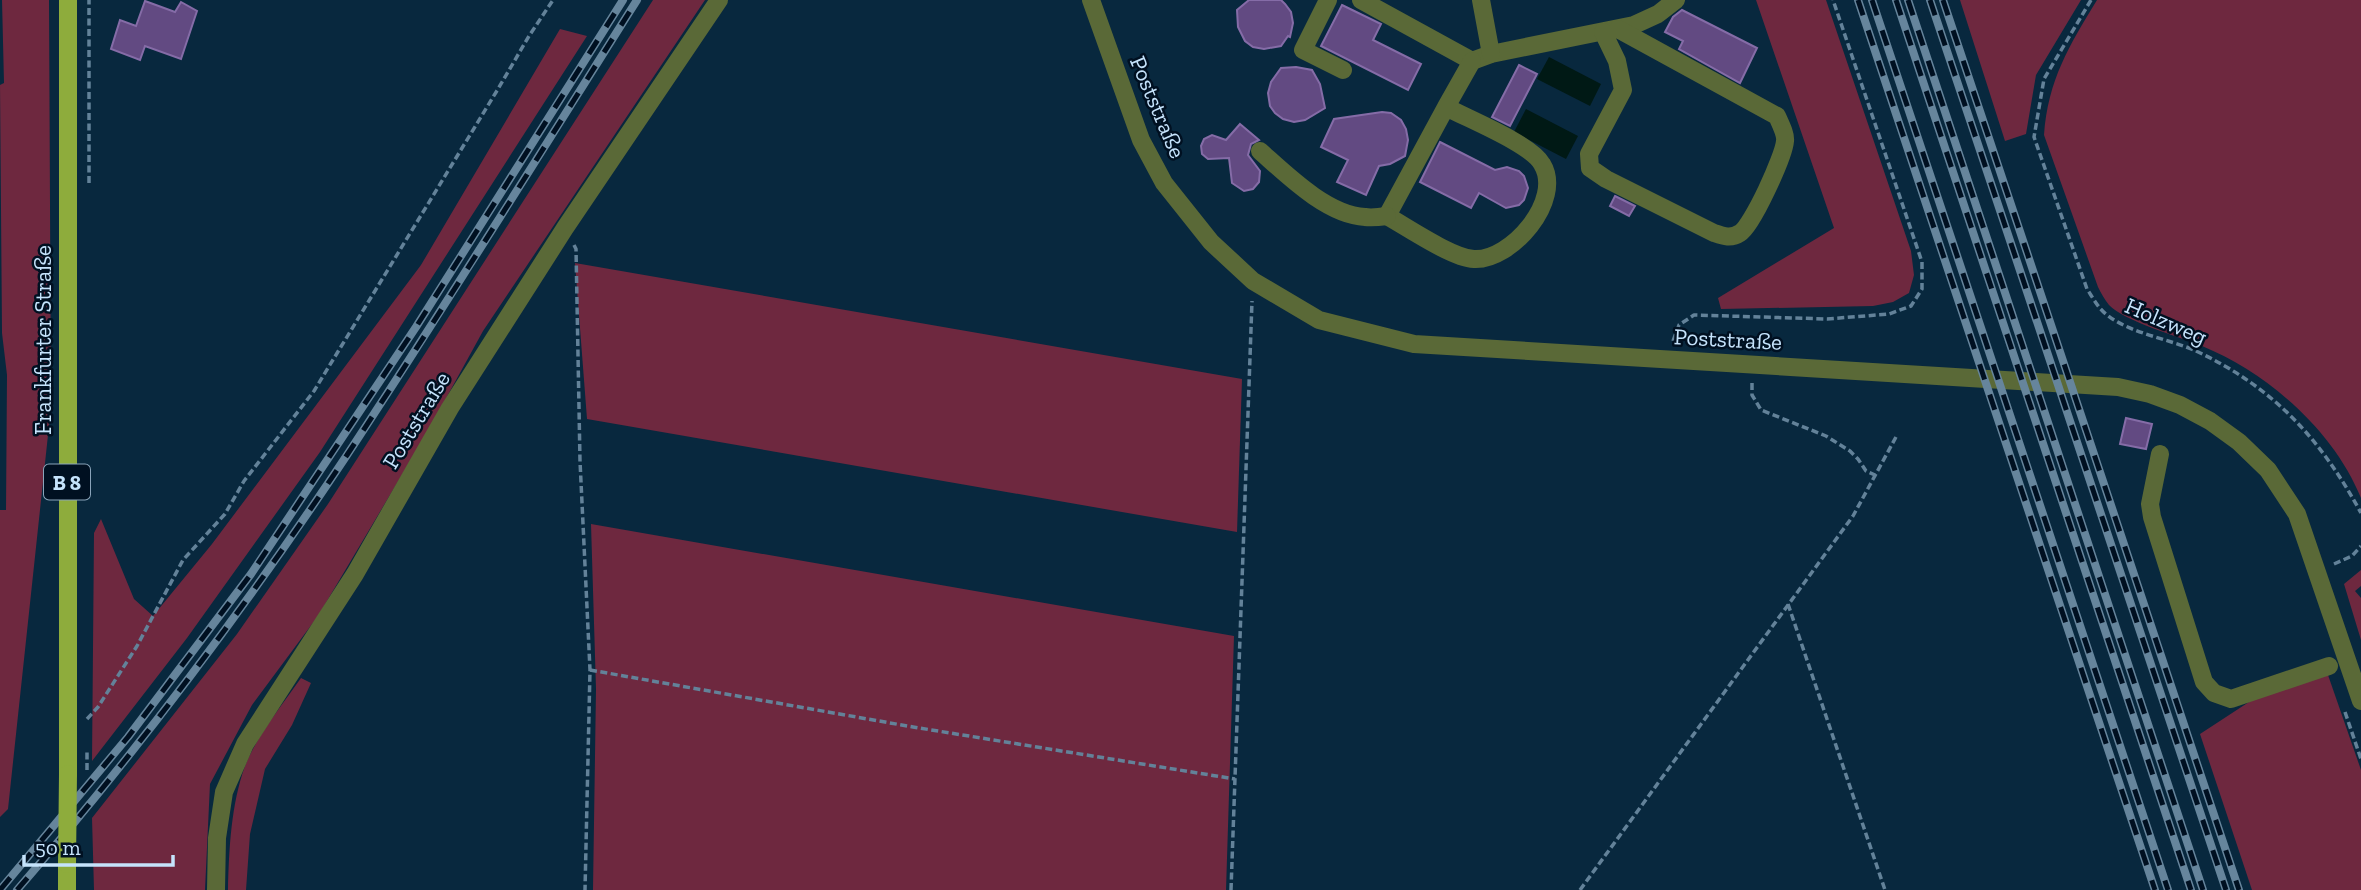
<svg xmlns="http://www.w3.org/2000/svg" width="2361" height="890" font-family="'Zilla Slab',serif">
<rect width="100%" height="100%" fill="#08283e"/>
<g fill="#6e283f">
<polygon points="2,0 49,0 51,407 8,809 0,817 0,510 6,510 7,375 2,333 0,85 4,83"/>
<polygon points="653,0 705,0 483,331 428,431 318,616 252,705 210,784 205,890 94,890 92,818 237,634 328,504"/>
<polygon points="1756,0 1826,0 1911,251 1914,275 1909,293 1893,302 1873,306 1721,309 1718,298 1834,228"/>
<polygon points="1960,0 2081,0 2036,75 2026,134 2005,141"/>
<path d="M2097,0H2361V498C2334,431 2268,373 2202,346C2180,337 2124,321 2109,305C2105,300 2101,293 2098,287L2044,135C2048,80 2069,46 2097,0Z"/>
<polygon points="560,29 587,36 320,452 187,638 92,761 94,533 101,519 134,599 153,616 212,544 421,265"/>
<polygon points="575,263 1242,379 1237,532 587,419"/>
<polygon points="591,524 1234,636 1226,890 593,890 596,689"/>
<polygon points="2361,570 2361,586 2355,591 2361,598 2361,640 2344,584"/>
<polygon points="2328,675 2361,770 2361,890 2252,890 2200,734 2252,700"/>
<path d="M301,678L311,683L292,725L265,769L250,834L246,890H228C229,849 231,805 245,766C256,737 283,704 301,678Z"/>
</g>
<g fill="#001915">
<polygon points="1549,57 1601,84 1590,106 1537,79"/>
<polygon points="1526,109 1578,136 1566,159 1514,132"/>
</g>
<g fill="#624a82" stroke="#856ca7" stroke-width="2">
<polygon points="1249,0 1281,0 1285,4 1291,12 1293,23 1290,37 1288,36 1281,46 1264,49 1253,47 1245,41 1238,27 1237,10"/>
<polygon points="145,1 175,12 181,2 197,11 181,59 145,46 140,60 111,49 120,20 136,26"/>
<polygon points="1342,5 1381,24 1373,40 1421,64 1408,90 1321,46"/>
<polygon points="1682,10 1757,48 1740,83 1679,49 1683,41 1665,32 1673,17"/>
<polygon points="1519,65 1537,74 1510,126 1492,117"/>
<polygon points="1296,67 1312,70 1320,84 1325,108 1305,120 1294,122 1283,119 1275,113 1270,106 1268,93 1271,82 1281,68"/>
<polygon points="1382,112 1391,113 1401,120 1406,129 1408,140 1405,156 1390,164 1379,166 1366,195 1337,182 1348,160 1321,147 1334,119"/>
<polygon points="1240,124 1259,140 1251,144 1248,155 1260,171 1259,182 1253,189 1244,191 1232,183 1229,158 1208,159 1202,154 1201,146 1204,139 1212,135 1226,140"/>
<polygon points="1440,142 1495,170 1507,167 1519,171 1524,176 1528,188 1524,200 1519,205 1506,208 1479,193 1471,208 1420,182"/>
<polygon points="1615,196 1635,206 1629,216 1610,206"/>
<polygon points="2126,418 2152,424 2146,449 2120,444"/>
</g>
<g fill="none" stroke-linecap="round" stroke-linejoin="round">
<g stroke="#638299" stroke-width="3.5" stroke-dasharray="7 3.5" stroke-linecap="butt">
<path d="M2091,0L2044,79L2034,137L2087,289C2091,295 2095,302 2099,307C2119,332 2168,338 2196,351C2273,387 2321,439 2361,513"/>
<polyline points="89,183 89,0"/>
<polyline points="574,245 576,249 580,461 590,670 585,890"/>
<polyline points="1673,341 1679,325 1694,315 1827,319 1889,314 1911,306 1922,289 1922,262 1833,0"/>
<polyline points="1752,383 1752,395 1761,410 1826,436 1850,451 1858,459 1866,471 1875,475"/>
<polyline points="2334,564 2352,556 2361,546"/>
<polyline points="1788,604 1885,890"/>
<polyline points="590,670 913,727 1235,779"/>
<polyline points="2345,712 2361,759"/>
<polyline points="87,719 98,707 137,646 183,560 225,514 244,481 314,391 498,89 529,36 553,0"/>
<polyline points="1231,890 1252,301"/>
<polyline points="1580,890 1853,516 1896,437"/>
</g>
<g stroke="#5a6937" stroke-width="18">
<polyline points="1091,0 1141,140 1164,183 1211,242 1253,281 1319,320 1414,344 2118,387 2150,394 2180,405 2210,421 2239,442 2268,470 2297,514 2361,701"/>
<polyline points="1328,0 1303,50 1343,70"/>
<polyline points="1361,0 1472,61 1491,54 1634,25 1658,14 1676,0"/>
<polyline points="1481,0 1491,54"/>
<path d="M1603,32L1617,61L1623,90L1589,154L1590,168L1606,179L1714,233C1723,236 1731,239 1740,233C1752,226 1784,156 1785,141C1786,134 1780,123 1777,116L1618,29"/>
<path d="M1446,107L1387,216C1407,227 1452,258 1474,259C1511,261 1564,200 1542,164C1531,144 1468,119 1446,107L1472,61"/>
<path d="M1260,151C1287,175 1327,215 1365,217C1372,218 1380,217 1387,216"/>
<polyline points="2160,454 2150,504 2152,517 2204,682 2214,693 2231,699 2329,666"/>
<polyline points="216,890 217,838 224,792 245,744 355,574 450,408 565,228 719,0"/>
</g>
<g stroke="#8eac3c" stroke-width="18">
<polyline points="68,774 68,0"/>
<polyline points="67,890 67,864"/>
</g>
<g stroke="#66859c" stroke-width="8">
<g id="rail">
<polyline points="1858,0 2155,890"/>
<polyline points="1872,0 2168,890"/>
<polyline points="1896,0 2191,890"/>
<polyline points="1908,0 2203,890"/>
<polyline points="1930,0 2226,890"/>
<polyline points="1943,0 2239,890"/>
<polyline points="0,890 128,737 251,574 416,327 623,0"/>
<path d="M17,890C136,753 246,607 347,455C446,305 541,152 637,0"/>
</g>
</g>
<use href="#rail" stroke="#001021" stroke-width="5" stroke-dasharray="16" stroke-linecap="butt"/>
<polyline stroke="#638299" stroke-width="3.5" stroke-dasharray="7 3.5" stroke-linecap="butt" points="87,770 87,752"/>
<polyline stroke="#8eac3c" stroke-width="18" points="67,864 68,774"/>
</g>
<g text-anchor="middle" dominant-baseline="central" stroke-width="5" stroke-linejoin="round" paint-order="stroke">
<rect fill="#001021" stroke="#8aa4ba" stroke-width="2" x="44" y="464.5" width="46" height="35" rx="5"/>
<g font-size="21" font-weight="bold" fill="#c5e3fc">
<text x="67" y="482">B 8</text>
</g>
<g font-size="23" fill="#c5e3fc" stroke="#001021">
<text transform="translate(1158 107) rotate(67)">Poststraße</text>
<text transform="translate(2166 321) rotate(23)">Holzweg</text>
<text transform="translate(1728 339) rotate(3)">Poststraße</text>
<text transform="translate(43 340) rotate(-90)">Frankfurter Straße</text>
<text transform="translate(416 420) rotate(-59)">Poststraße</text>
</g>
</g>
<path d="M24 855v10h149v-10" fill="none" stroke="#c5e3fc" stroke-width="3.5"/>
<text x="35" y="855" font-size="21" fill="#c5e3fc" stroke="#001021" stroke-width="5" paint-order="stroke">50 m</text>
</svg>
